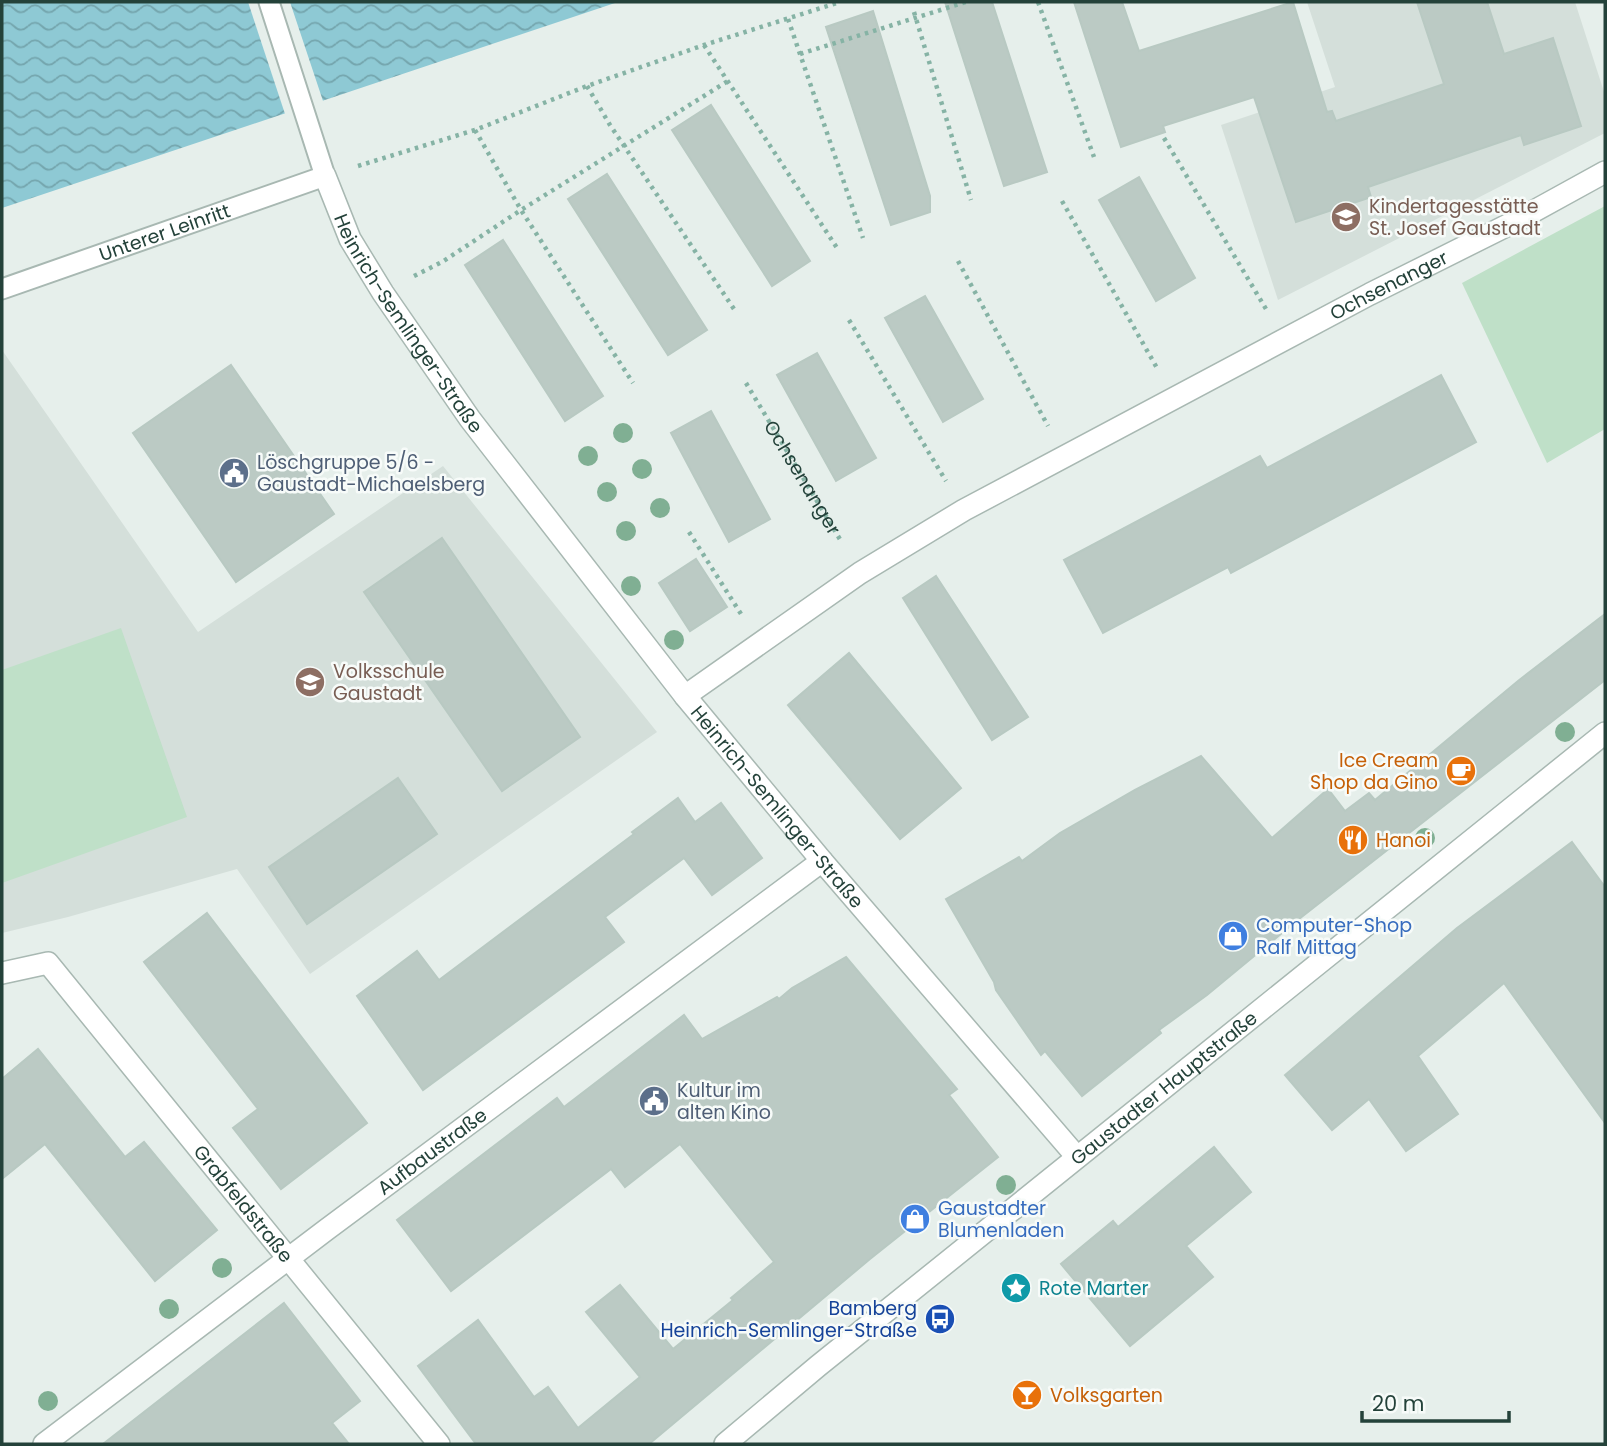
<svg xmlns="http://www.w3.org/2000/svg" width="1607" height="1446" font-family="Poppins,sans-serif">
<defs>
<pattern id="water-waves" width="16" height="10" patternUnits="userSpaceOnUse" patternTransform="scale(1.75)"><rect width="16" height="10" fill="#8ec9d4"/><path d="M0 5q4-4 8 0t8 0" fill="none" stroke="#74a5ad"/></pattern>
</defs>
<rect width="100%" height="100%" fill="#e6efeb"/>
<g fill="#d4dfda">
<polygon points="1307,2 1575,2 1605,95 1605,133 1278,300 1221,125 1335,87"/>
<polygon points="2,350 198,632 443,466 657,732 310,974 237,869 68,917 2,933"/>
</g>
<g fill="#bfe0c8">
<polygon points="1605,206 1605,429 1547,463 1462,283"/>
<polygon points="121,628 187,817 2,883 2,670"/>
</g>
<polygon fill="url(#water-waves)" points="2,2 618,2 2,208"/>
<polygon fill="#e6efeb" points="248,2 290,2 324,104 286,117"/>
<g fill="#bbcac4" stroke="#b8c9c2" stroke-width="2">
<polygon points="945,2 992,2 1047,172 1004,186"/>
<polygon points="1074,2 1122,2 1139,51 1293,2 1327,112 1332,111 1336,121 1444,84 1417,2 1487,2 1504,54 1553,38 1581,126 1524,145 1521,135 1368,187 1371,197 1296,222 1254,97 1163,126 1165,132 1121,147"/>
<polygon points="873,11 930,196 930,212 891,225 826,27"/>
<polygon points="711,105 810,261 772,286 672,130"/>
<polygon points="607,174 707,330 668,355 568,199"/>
<polygon points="1139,177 1195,278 1156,301 1099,200"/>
<polygon points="503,240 603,396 565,421 465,265"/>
<polygon points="925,296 983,399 943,422 885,318"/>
<polygon points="817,353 876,458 836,481 777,375"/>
<polygon points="231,365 334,514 236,582 133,433"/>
<polygon points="1441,375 1476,442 1231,573 1228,567 1103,633 1064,560 1260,456 1267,468"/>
<polygon points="711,411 770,519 729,542 671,433"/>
<polygon points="442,538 580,737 502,791 364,592"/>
<polygon points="696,559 727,607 690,631 659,583"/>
<polygon points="936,576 1028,717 992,740 903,598"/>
<polygon points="1605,614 1605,680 1299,919 1207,995 1159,1030 1161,1033 1082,1096 1045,1051 1041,1055 996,990 994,982 946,899 1019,857 1022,861 1060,833 1135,790 1201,756 1272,838 1328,789 1345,811 1369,793 1375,800 1518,681"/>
<polygon points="849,653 961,788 900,839 788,705"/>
<polygon points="398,778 437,834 307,924 269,867"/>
<polygon points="678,798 695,822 721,803 762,858 712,895 684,858 605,917 624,942 423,1090 357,996 417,951 439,980 634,834 632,832"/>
<polygon points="1572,842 1605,887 1605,1123 1504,983 1418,1056 1458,1114 1406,1151 1369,1099 1332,1130 1285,1075 1457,928"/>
<polygon points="207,913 367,1123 281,1189 233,1128 258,1109 144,962"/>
<polygon points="846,957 957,1089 949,1095 998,1157 870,1259 649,1444 476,1444 418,1366 478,1320 534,1397 548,1387 578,1428 640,1377 586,1312 620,1285 673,1349 733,1300 731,1298 774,1262 680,1144 625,1187 611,1169 451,1291 397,1220 557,1098 564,1107 684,1015 702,1039 777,997 779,999 792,988"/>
<polygon points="38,1049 125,1157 144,1142 217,1230 155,1281 45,1144 2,1179 2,1079"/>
<polygon points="1214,1147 1251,1192 1186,1246 1213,1277 1130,1346 1061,1264 1113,1221 1118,1227"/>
<polygon points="284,1303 360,1401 332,1423 349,1444 103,1444"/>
</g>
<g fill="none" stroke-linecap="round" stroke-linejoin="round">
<g stroke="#a8b8b2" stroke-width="23">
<g id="service">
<path id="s2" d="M2,289L325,176L269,2"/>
</g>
</g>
<g stroke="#a8b8b2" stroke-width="24">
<g id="minor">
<path id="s3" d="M325,176L350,239L383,293L470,419L685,696L822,861L1077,1157"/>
<path id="s4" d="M685,696L860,573L964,510L1370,294L1516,221L1605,172"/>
<path id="s5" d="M2,973L48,963L439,1444"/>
<path id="s6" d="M44,1444L326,1230L822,861"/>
</g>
</g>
<g stroke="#a8b8b2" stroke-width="24">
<g id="tertiary">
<path id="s7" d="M725,1444L818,1366L1605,733"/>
</g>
</g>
<g stroke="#86b3a5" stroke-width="4.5" stroke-dasharray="3.5 5" stroke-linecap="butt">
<polyline points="1038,2 1094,157"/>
<polyline points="914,12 971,200"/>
<polyline points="788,19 863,238"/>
<polyline points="704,45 839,251"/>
<polyline points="800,54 966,2"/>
<polyline points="587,86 610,125 736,312"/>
<polyline points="475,130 521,210 633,383"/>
<polyline points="1164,138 1266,309"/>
<polyline points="358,166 475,130 587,86 704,45 840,2"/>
<polyline points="1062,201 1157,368"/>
<polyline points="958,261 1048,426"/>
<polyline points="414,276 442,262 521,210 728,81"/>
<polyline points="849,320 946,481"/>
<path id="s1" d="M746,383L841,541"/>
<polyline points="689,532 741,614"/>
</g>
<use href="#service" stroke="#fff" stroke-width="19"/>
<use href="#minor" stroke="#fff" stroke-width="21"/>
<use href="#tertiary" stroke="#fff" stroke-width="21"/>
</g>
<g fill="#80af93">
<circle cx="623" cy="433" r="10"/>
<circle cx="588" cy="456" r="10"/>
<circle cx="642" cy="469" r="10"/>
<circle cx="607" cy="492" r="10"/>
<circle cx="660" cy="508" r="10"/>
<circle cx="626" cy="531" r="10"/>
<circle cx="631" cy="586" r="10"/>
<circle cx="674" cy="640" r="10"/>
<circle cx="1565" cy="732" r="10"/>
<circle cx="1425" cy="838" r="10"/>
<circle cx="1006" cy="1185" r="10"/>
<circle cx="222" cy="1268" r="10"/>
<circle cx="169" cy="1309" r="10"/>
<circle cx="48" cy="1401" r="10"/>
</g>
<defs>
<g id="school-disc" transform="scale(1.575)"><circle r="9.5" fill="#8d6e63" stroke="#f7fbf9"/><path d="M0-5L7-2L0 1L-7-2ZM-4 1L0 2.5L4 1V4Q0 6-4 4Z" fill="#fff"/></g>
<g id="civic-disc" transform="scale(1.575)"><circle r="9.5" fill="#5c6f8a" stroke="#f7fbf9"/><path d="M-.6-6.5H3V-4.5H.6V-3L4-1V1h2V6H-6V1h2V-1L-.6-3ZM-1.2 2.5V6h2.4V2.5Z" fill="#fff"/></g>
<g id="cafe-disc" transform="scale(1.575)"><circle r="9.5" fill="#e8710a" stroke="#f7fbf9"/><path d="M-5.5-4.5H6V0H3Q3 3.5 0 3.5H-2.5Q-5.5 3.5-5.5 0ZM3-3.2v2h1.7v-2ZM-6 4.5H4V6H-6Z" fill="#fff"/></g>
<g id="restaurant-disc" transform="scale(1.575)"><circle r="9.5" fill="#e8710a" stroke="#f7fbf9"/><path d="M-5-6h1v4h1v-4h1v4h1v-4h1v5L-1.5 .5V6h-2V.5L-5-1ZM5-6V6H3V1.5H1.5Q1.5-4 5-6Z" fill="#fff"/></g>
<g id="shop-disc" transform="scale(1.575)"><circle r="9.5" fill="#3f7fe0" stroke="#f7fbf9"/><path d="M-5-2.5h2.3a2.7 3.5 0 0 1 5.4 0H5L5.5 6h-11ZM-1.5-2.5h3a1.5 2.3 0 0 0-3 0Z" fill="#fff"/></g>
<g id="sight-disc" transform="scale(1.575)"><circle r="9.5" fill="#0f9aa8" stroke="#f7fbf9"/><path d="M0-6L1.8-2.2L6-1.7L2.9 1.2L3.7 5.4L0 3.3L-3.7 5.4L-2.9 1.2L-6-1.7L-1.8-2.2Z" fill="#fff"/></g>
<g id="bus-disc" transform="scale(1.575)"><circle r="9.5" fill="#1a4fb4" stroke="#f7fbf9"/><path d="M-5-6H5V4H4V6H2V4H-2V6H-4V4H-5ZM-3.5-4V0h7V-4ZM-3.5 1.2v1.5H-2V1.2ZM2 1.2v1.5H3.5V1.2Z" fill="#fff"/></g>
<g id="bar-disc" transform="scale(1.575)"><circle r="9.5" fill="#e8710a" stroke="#f7fbf9"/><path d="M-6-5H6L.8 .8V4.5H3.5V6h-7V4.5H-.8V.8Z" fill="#fff"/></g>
</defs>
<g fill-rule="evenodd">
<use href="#school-disc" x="1346" y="217"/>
<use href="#civic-disc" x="234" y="473"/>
<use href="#school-disc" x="310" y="682"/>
<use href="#cafe-disc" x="1461" y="771"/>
<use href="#restaurant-disc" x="1353" y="840"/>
<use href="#shop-disc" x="1233" y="936"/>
<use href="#civic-disc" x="654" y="1101"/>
<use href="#shop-disc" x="915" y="1219"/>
<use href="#sight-disc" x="1016" y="1288"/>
<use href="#bus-disc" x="940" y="1319"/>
<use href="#bar-disc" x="1027" y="1395"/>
</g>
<g text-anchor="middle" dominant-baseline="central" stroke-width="5" stroke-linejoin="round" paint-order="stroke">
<g font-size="19" fill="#785e54" stroke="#f7fbf9" text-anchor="start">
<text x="1369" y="206">Kindertagesstätte<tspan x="1369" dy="22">St. Josef Gaustadt</tspan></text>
<text x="333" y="671">Volksschule<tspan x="333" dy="22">Gaustadt</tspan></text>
</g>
<g font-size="19" fill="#24423a" stroke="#f7fbf9">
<text stroke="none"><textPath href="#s2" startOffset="172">Unterer Leinritt</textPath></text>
<text stroke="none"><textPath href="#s4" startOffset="816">Ochsenanger</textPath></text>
<text stroke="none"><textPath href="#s3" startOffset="170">Heinrich-Semlinger-Straße</textPath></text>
<text stroke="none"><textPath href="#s1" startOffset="110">Ochsenanger</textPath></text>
<text stroke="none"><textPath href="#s3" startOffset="779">Heinrich-Semlinger-Straße</textPath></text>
<text stroke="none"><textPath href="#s7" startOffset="565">Gaustadter Hauptstraße</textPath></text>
<text stroke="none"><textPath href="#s6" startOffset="486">Aufbaustraße</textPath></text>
<text stroke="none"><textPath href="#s5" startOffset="357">Grabfeldstraße</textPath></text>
</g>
<g font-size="19" fill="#4e5e75" stroke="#f7fbf9" text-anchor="start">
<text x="257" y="462">Löschgruppe 5/6 -<tspan x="257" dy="22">Gaustadt-Michaelsberg</tspan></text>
<text x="677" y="1090">Kultur im<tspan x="677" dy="22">alten Kino</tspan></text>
</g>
<g font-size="19" fill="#c56008" stroke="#f7fbf9" text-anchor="start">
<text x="1438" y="760" text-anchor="end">Ice Cream<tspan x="1438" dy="22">Shop da Gino</tspan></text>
<text x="1376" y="840">Hanoi</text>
<text x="1050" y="1395">Volksgarten</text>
</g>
<g font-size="19" fill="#366cbe" stroke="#f7fbf9" text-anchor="start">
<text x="1256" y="925">Computer-Shop<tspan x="1256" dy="22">Ralf Mittag</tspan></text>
<text x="938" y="1208">Gaustadter<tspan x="938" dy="22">Blumenladen</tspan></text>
</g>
<g font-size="19" fill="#0d838f" stroke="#f7fbf9" text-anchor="start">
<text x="1039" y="1288">Rote Marter</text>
</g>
<g font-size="19" fill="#164399" stroke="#f7fbf9" text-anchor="end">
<text x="917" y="1308">Bamberg<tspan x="917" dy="22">Heinrich-Semlinger-Straße</tspan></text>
</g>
</g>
<rect width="1607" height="1446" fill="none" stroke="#24423a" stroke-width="7"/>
<path d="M1362 1411v10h147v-10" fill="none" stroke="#24423a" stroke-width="3.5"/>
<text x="1372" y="1411" font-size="21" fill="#24423a" stroke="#f7fbf9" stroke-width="5" paint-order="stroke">20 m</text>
</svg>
